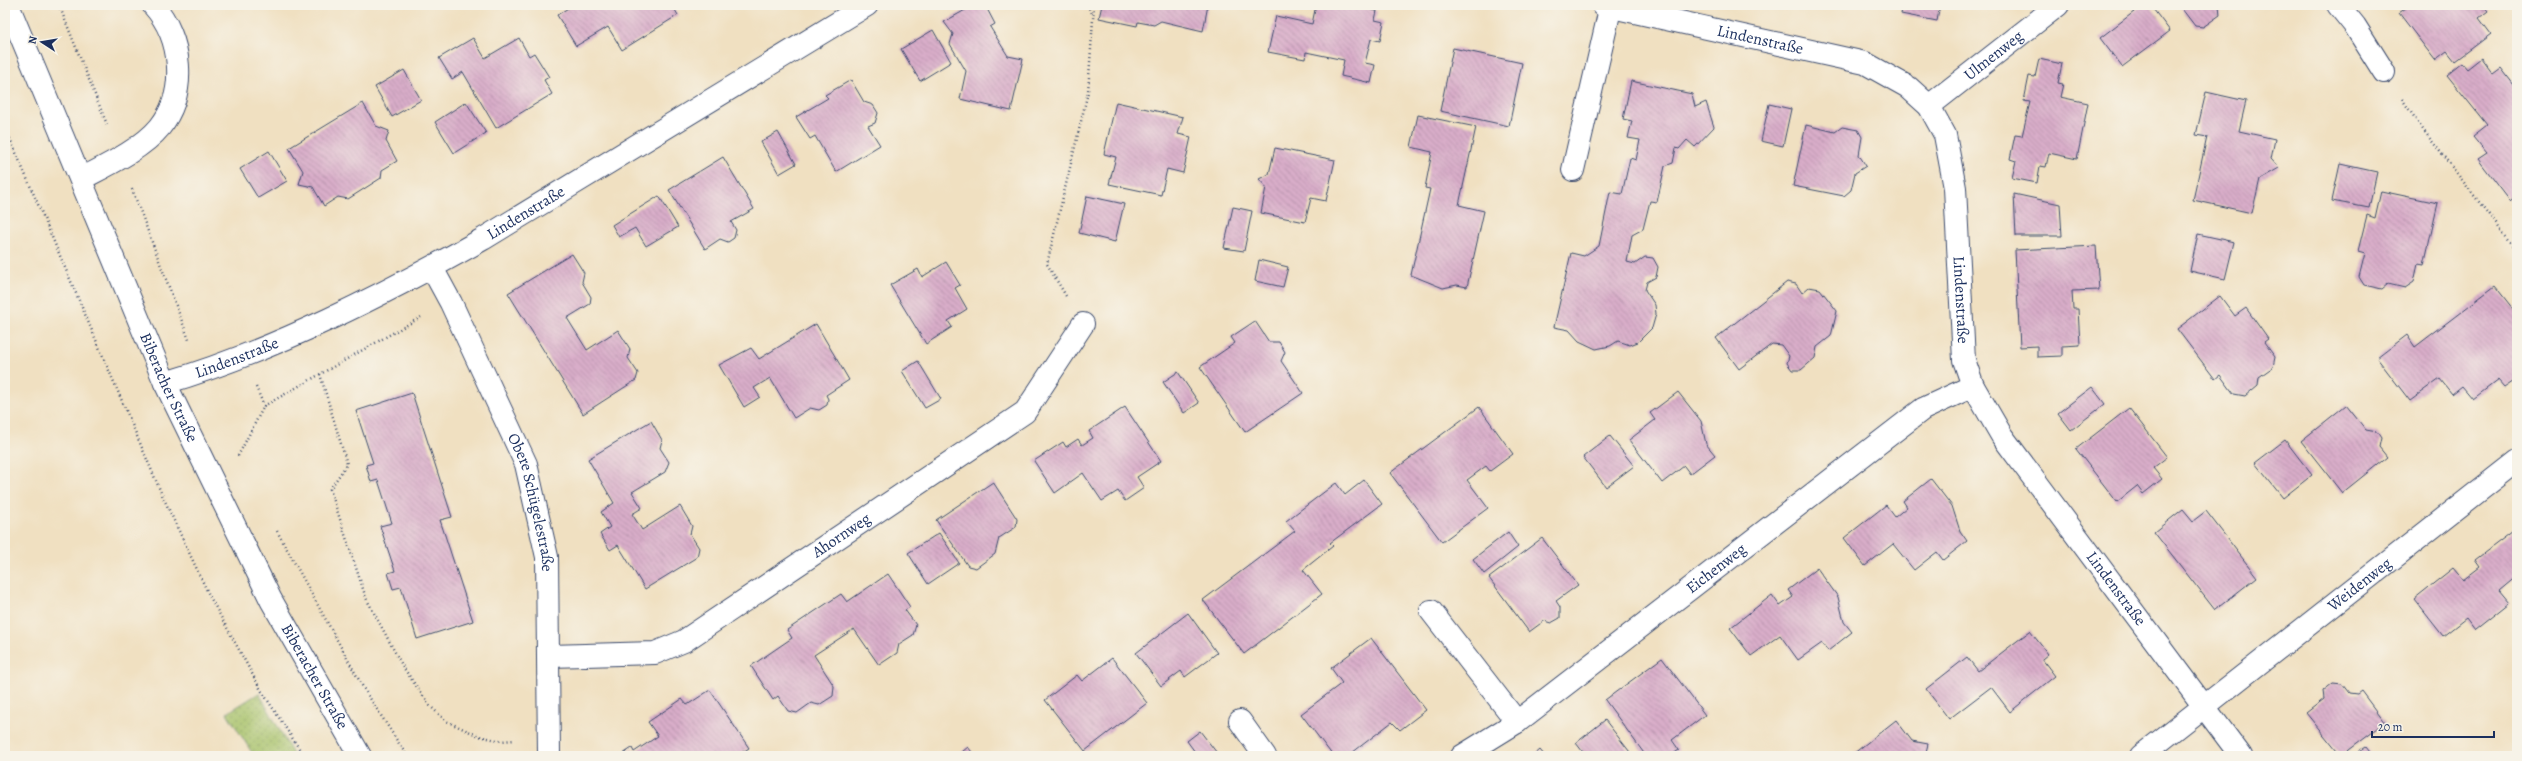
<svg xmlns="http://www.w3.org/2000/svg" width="2522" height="761" font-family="Alegreya,serif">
<defs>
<pattern id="grass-dots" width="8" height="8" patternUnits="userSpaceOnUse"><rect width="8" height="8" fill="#a6c168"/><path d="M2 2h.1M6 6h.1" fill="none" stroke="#869d59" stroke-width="1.8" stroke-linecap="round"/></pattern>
<pattern id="building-back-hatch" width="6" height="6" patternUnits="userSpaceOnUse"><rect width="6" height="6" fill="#d9adc9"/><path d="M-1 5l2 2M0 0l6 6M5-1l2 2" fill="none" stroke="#af8da6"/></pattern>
</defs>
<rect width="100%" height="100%" fill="#f7f3e8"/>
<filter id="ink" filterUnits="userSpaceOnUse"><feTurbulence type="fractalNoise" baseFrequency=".025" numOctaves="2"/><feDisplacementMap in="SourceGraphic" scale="8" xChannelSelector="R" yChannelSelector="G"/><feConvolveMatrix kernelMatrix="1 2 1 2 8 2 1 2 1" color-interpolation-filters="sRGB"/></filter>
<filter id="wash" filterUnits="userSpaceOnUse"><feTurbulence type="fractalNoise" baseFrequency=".012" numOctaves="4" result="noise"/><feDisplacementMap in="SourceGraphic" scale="16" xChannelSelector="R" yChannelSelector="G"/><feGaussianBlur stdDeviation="0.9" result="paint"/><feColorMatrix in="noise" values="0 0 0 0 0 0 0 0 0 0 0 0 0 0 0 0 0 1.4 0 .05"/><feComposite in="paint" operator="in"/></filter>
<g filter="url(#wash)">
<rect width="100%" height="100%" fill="#f0e0c1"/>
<polygon fill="url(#grass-dots)" stroke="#607863" points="259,693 294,756 254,756 227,713"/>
<g id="blocks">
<g fill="url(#building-back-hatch)">
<polygon points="573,5 672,5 678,15 622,50 608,27 576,46 557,15"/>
<polygon points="974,5 985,5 995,24 990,27 1008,56 1023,59 1011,111 960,99 966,71 950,44 953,34 944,22"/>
<polygon points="1102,5 1208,5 1203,31 1161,21 1154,25 1138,22 1137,26 1099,18"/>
<polygon points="1316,5 1351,5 1377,11 1375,20 1384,22 1380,41 1371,39 1365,63 1375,65 1371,83 1341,76 1344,60 1306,52 1305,59 1268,52 1276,16 1312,24"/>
<polygon points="1903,5 1940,5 1937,21 1901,14"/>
<polygon points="2143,5 2150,5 2170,31 2122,67 2100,38"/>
<polygon points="2179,5 2219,5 2220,15 2203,27 2195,26"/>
<polygon points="2410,5 2483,5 2488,11 2479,18 2491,34 2455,61 2447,51 2435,60 2399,13"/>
<polygon points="933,30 951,62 920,81 901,49"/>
<polygon points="473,38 485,58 519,38 529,56 534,53 549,77 544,80 552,94 496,128 463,72 452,79 439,58"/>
<polygon points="1453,48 1522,63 1509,126 1440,111"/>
<polygon points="2481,58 2493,74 2501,68 2517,89 2517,195 2510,201 2478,159 2487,153 2473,136 2487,125 2447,75 2462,63 2467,69"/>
<polygon points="2039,59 2062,64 2058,83 2063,84 2060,97 2088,103 2077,159 2049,153 2046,167 2040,166 2037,183 2012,178 2016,161 2010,159 2015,135 2022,136 2030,102 2024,101 2029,76 2035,77"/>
<polygon points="404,70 421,100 392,117 375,87"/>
<polygon points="851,80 864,102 873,105 878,113 875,123 868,126 880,145 836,172 815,136 810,139 796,117 828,98 825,95"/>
<polygon points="1631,81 1692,94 1695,107 1706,102 1714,127 1695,147 1687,140 1679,149 1676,148 1673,163 1665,166 1657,202 1650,201 1643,229 1632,235 1627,262 1635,264 1645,257 1653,258 1658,267 1656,277 1647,282 1645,290 1655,305 1656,314 1652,328 1638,342 1630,345 1618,341 1610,346 1596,349 1579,341 1569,330 1554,327 1571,253 1584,256 1599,246 1610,192 1622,194 1630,158 1636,160 1640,140 1628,138 1632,121 1623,119"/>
<polygon points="2206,92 2246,101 2239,131 2275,139 2271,159 2279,168 2260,179 2252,213 2193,200 2207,137 2196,135"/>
<polygon points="466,102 486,133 454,153 435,122"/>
<polygon points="1116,102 1183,117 1178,134 1191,137 1183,173 1167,169 1161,195 1109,184 1116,157 1104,154"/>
<polygon points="363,103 376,126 389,131 386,141 397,161 382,170 381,178 348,199 338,197 324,206 313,187 299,184 303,171 289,148"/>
<polygon points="1769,104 1791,109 1783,146 1761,141"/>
<polygon points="1418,115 1476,127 1459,205 1484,211 1467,287 1457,285 1443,288 1411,275 1430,189 1425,188 1432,152 1411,147"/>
<polygon points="1806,125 1835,132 1842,127 1858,130 1862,137 1859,155 1866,166 1855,173 1851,190 1844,196 1793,186"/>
<polygon points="778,132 796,164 779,174 761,142"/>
<polygon points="1275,148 1335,160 1326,201 1311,198 1305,222 1261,213 1266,187 1259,179 1269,174"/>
<polygon points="269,151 287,181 258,198 240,169"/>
<polygon points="723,157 754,209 731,222 736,230 734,238 728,242 720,239 705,249 669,190"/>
<polygon points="2340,164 2377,172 2369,208 2332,201"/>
<polygon points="2381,191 2438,203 2424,265 2418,264 2414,282 2405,288 2388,284 2382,289 2364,285 2359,277 2365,253 2358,251 2367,215 2375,218"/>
<polygon points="2014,194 2060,204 2062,236 2016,236"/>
<polygon points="659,196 678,227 646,246 635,228 619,237 612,225"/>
<polygon points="1087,196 1124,204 1115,242 1079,233"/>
<polygon points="1233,207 1252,211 1244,251 1224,248"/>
<polygon points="2198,234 2234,242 2225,279 2190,271"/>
<polygon points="2096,246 2099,290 2072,291 2073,309 2078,309 2080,345 2062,346 2062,356 2037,357 2037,346 2020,347 2015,250"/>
<polygon points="572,254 584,273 582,282 591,297 590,304 567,318 587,350 618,330 630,349 628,358 638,373 636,380 583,414 508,293"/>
<polygon points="1259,260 1288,267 1283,287 1255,281"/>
<polygon points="946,262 960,285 955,288 967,309 948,321 952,327 926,344 890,285 918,269 922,277"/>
<polygon points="1787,282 1796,284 1802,293 1809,287 1820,289 1837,311 1831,336 1817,347 1815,358 1801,370 1792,370 1787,363 1789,356 1781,345 1772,344 1739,369 1716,338"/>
<polygon points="2495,286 2517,314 2517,378 2504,387 2498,380 2473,399 2462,386 2452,394 2440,379 2410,401 2377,358 2407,335 2415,347"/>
<polygon points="2220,296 2235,316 2246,308 2268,339 2264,342 2275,357 2273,367 2259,377 2258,385 2245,396 2234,394 2220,375 2215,379 2177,329"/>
<polygon points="1255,321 1269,342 1279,342 1285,352 1281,361 1303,393 1245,432 1200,367 1235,343 1231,337"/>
<polygon points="816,324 849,380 826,395 828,399 827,405 819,410 810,408 794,418 770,378 754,388 760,397 744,407 719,365 751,348 759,359"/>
<polygon points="918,361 941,399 925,408 902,371"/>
<polygon points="1178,372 1199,403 1184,413 1163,382"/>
<polygon points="2092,387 2105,404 2071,430 2058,413"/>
<polygon points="1678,392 1701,421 1706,444 1715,455 1690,474 1684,466 1662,483 1629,440 1655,420 1650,413"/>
<polygon points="412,393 452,517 440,520 473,621 417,639 401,587 393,589 388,573 395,571 380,526 392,523 378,480 371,482 366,465 373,463 356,411"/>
<polygon points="2346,405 2366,430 2377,432 2381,438 2379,447 2387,457 2342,493 2301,441"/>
<polygon points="1125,407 1161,461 1137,477 1144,488 1125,501 1118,491 1102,501 1083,473 1055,493 1034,461 1063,442 1066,447 1078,439 1082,445 1093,438 1089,431"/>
<polygon points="1479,407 1513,454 1490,471 1486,466 1467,480 1488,508 1442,542 1390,473"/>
<polygon points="2129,408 2167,457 2153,468 2162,479 2143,494 2137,486 2117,502 2076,449"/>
<polygon points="651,421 662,440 660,448 669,462 665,472 632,492 642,508 632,514 642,530 680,506 692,526 690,534 699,548 697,557 645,589 618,545 610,550 600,534 610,527 601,512 614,503 588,459"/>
<polygon points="1610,436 1634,466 1606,487 1583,457"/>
<polygon points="2285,440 2312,475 2283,498 2255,463"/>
<polygon points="1931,479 1952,506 1960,531 1967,541 1943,560 1937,552 1914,570 1893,544 1865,566 1844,538 1886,505 1895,517 1907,507 1903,501"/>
<polygon points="1364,480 1382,504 1330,543 1333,546 1303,570 1322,594 1244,654 1203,600 1295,531 1286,521 1336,483 1345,495"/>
<polygon points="993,482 1017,519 1016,527 999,538 995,554 976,568 968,566 936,520"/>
<polygon points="2183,509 2193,521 2206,511 2257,577 2215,610 2154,532"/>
<polygon points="2517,528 2517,576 2499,591 2509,603 2475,630 2466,618 2443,636 2414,599 2453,568 2463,580 2480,567 2475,560"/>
<polygon points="1508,532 1518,547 1484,574 1473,559"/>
<polygon points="939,533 959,563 928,584 908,553"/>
<polygon points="1542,538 1578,585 1556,601 1560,607 1560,618 1551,623 1544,621 1529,632 1489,578"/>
<polygon points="1817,568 1838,597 1844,622 1852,632 1828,651 1822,643 1798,660 1780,635 1751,656 1730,628 1772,595 1780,606 1793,597 1788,590"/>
<polygon points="888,574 910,607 905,610 916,625 913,635 899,644 897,653 879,665 854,629 814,655 834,686 833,696 819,705 811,703 797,713 788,711 778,696 773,700 751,666 792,638 787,630 841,594 847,602"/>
<polygon points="1188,613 1217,653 1185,677 1181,671 1161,686 1136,653"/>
<polygon points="2030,631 2048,654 2042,659 2055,676 2010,712 1991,687 1949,719 1926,689 1967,657 1978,671"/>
<polygon points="1371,638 1426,710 1400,730 1392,722 1348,756 1333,756 1301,714 1342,683 1331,668"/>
<polygon points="1112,658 1147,703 1085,751 1045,700 1077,675 1082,681"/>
<polygon points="1662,658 1705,715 1672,740 1679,750 1670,756 1646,756 1605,700"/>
<polygon points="2333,683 2342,684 2349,693 2357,694 2361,691 2385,723 2341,756 2306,713 2324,699 2323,691"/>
<polygon points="710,690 749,748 737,756 620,756 632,748 634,752 658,736 648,722 682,699 687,705"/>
<polygon points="1605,720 1633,756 1586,756 1576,743"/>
<polygon points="1896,720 1912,741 1928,744 1925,756 1855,756 1853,754"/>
<polygon points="1200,731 1217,753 1213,756 1198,756 1187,741"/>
<polygon points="968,747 975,756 957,756"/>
<polygon points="2366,747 2373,756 2353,756"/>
<polygon points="1540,750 1545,756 1533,756"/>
</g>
</g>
</g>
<g filter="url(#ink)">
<use href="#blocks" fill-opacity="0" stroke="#3b4a6d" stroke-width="1"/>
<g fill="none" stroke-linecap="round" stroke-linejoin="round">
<g stroke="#3b4a6d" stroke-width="24">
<g id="minor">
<path id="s1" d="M8,5L165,383L271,600L360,756"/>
<path id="s2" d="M1603,5L1865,63L1908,87L1929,106L1945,135L1955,188L1964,360L1973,386L2002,436L2241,756"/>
<polyline points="2338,5 2355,26 2384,72"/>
<path id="s3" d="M1929,106L2058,5"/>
<polyline points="1573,170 1611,5"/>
<path d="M81,179C106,166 142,149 160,127C188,92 182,37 153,5"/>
<path id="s4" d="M432,268L451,303L526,464L547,557L549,756"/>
<path id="s5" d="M165,383C273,351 385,294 483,239L867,5"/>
<polyline points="1431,611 1517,722"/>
<path id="s6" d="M550,656L655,653L684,641L1025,412L1083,324"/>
<polyline points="1240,721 1265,756"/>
<path id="s7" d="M1462,756L1517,722L1923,409L1973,386"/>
<path id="s8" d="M2141,756L2517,461"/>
</g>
</g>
<g stroke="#3b4a6d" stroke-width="2.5" stroke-dasharray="1 3" stroke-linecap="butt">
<polyline points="59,5 108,127"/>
<polyline points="1087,5 1092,13"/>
<polyline points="2402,99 2421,127 2517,251"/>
<polyline points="5,127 163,497 209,595 261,690 304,756"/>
<polyline points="132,189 189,340"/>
<polyline points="1066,296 1047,264 1088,92 1094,5"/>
<polyline points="320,374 347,464 330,489 366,598 403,667 430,706 446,721 479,736 501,741 515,740"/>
<polyline points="256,387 264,406"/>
<polyline points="238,456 264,406 421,317"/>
<polyline points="277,531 364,689 407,756"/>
</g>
<use href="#minor" stroke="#fff" stroke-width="22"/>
</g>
</g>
<g text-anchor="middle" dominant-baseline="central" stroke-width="3" stroke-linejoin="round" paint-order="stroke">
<g font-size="16" fill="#1b2f5e" stroke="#f7f3e8">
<text stroke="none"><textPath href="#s2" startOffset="161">Lindenstraße</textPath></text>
<text stroke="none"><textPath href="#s3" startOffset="82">Ulmenweg</textPath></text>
<text stroke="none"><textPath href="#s5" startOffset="400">Lindenstraße</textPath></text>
<text stroke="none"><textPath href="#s2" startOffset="545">Lindenstraße</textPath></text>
<text stroke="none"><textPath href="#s5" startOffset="76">Lindenstraße</textPath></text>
<text stroke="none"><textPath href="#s1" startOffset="415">Biberacher Straße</textPath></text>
<text stroke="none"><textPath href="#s4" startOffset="256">Obere Schügelestraße</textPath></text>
<text stroke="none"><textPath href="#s6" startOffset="326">Ahornweg</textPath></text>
<text stroke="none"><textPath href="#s7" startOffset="316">Eichenweg</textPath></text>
<text stroke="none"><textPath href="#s8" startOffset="278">Weidenweg</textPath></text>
<text stroke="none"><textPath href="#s2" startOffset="881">Lindenstraße</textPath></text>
<text stroke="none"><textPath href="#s1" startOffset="739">Biberacher Straße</textPath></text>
</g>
</g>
<rect width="2522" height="761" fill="none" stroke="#f7f3e8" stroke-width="20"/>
<g transform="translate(42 42) rotate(282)" stroke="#f7f3e8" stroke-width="3" paint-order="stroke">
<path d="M0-3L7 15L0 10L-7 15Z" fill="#1b2f5e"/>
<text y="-6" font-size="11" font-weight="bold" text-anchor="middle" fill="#1b2f5e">N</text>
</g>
<path d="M2372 731v6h122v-6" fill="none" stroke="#1b2f5e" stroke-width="2"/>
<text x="2378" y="731" font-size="12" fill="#1b2f5e" stroke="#f7f3e8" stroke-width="3" paint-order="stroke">20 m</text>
</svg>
